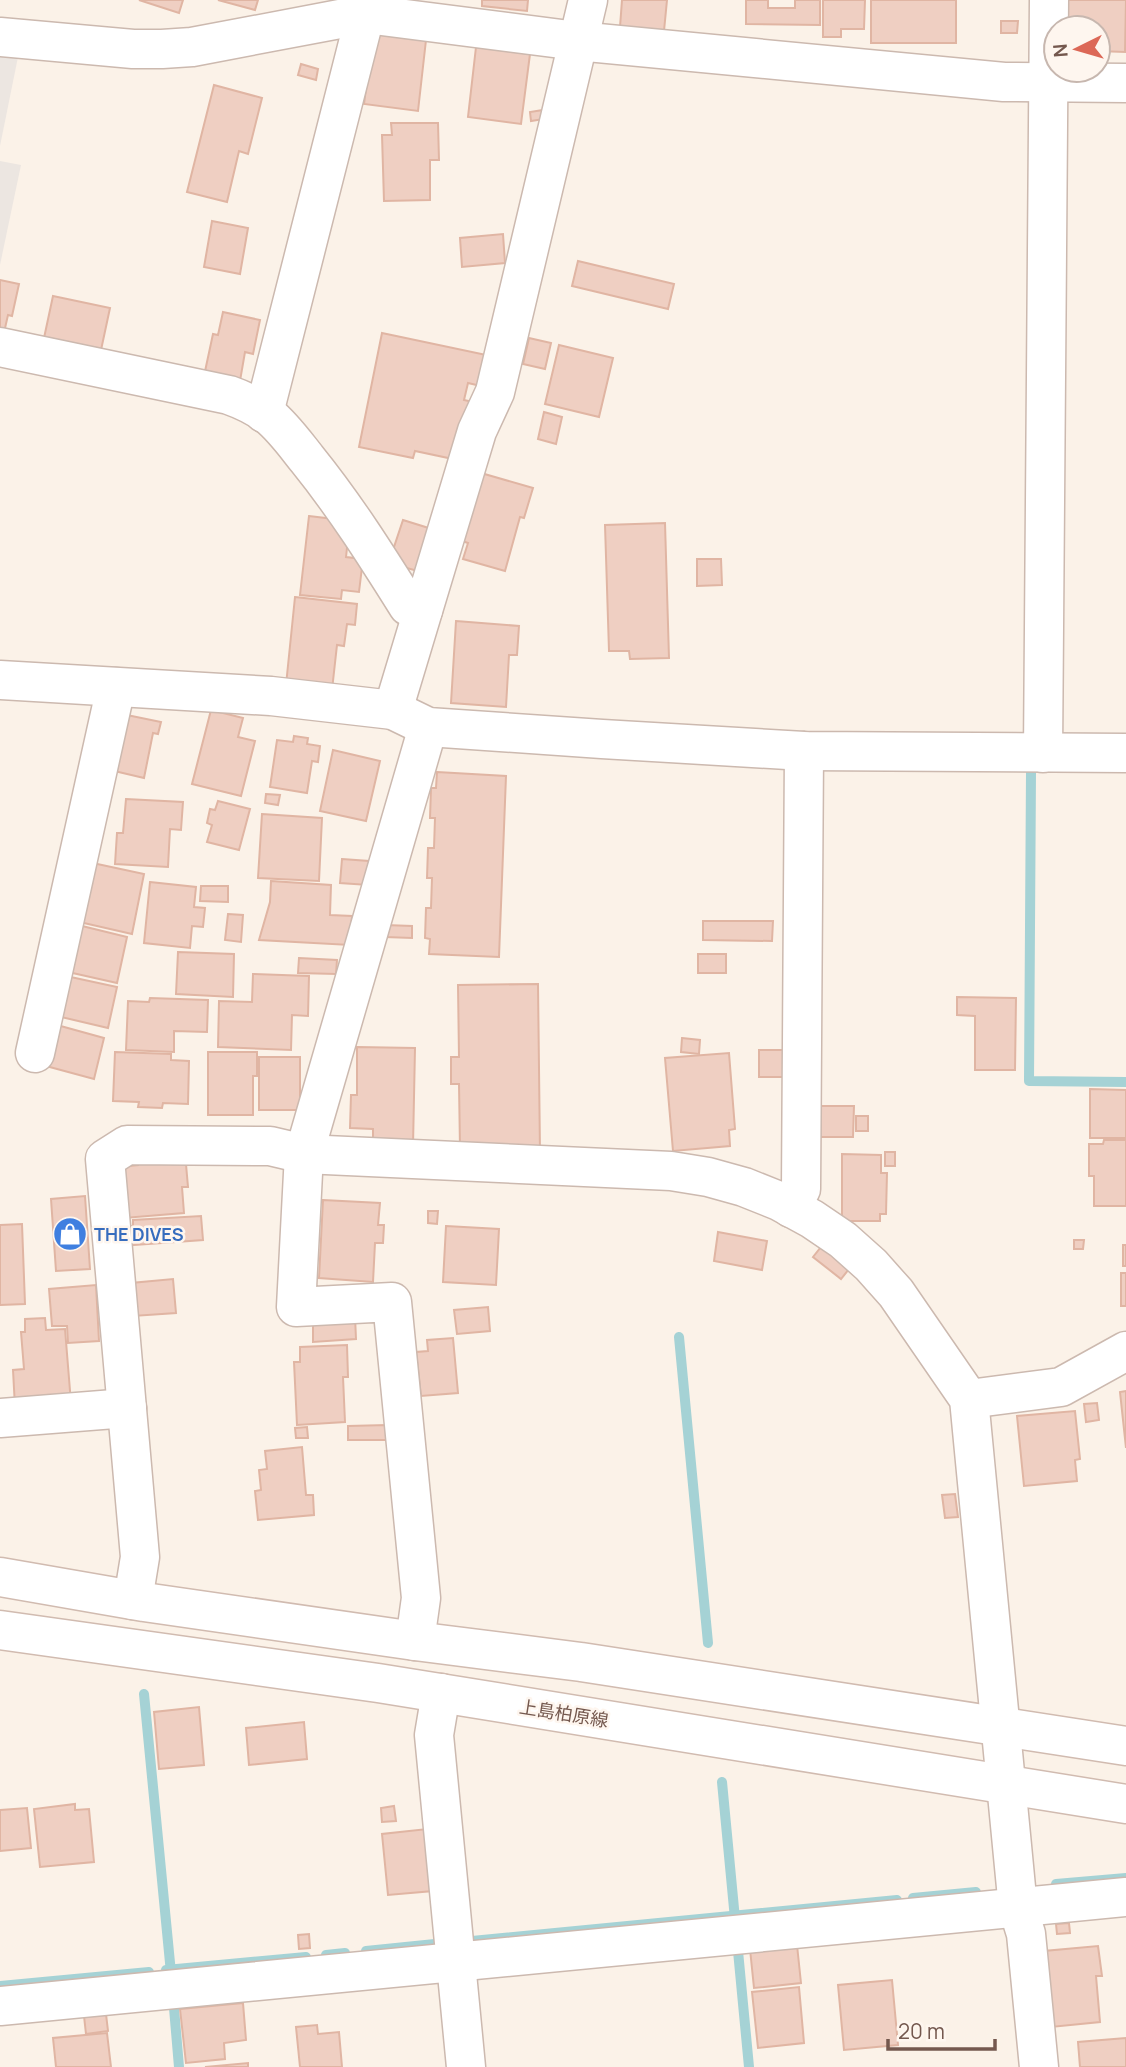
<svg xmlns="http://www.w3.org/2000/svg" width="1126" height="2067" font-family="Manrope,'Noto Sans JP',sans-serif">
<rect width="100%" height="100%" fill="#fbf2e8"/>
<g fill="#ece6e1">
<polygon points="0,50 19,52 0,146"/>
<polygon points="0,161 21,165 0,265"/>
</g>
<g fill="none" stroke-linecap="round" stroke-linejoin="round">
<g stroke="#a5d2d5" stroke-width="10">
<polyline points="1031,772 1029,1081 1126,1082"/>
<polyline points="679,1337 708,1643"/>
<polyline points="144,1694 171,1973"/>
<polyline points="722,1782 735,1919"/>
<polyline points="1056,1884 1126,1878"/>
<polyline points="913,1898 976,1892"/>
<polyline points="472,1941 897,1900"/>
<polyline points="366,1951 435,1944"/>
<polyline points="738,1951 749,2067"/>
<polyline points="326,1955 345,1953"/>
<polyline points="166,1970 306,1957"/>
<polyline points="0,1986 149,1972"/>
<polyline points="174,2008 179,2067"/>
</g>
</g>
<g fill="#efcfc2" stroke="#e0b5a3" stroke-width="2">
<polygon points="139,0 183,0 179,13"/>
<polygon points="218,0 258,0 255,10"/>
<polygon points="482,0 528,0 527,11 482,6"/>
<polygon points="622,0 667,0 664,31 620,27"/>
<polygon points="746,0 768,0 768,8 795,8 795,0 820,0 820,25 746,24"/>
<polygon points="823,0 865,0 864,29 841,29 841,37 823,37"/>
<rect x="871" y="0" width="85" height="43"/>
<polygon points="1066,0 1126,0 1125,52 1098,51 1098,28 1066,28"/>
<polygon points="1001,21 1018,21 1017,33 1001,33"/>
<polygon points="373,34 426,40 418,111 364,104"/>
<polygon points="476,47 530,54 521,124 468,117"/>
<polygon points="301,64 318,69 316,80 298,75"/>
<polygon points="214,85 262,98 248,154 239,151 227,202 187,192"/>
<polygon points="543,110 544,119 531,121 530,112"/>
<polygon points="391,123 438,123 439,160 430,160 430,200 384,201 382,135 392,135"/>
<polygon points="212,221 248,228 240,274 204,267"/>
<polygon points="503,234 505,263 462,267 460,238"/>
<polygon points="578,261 674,284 668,309 572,286"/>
<polygon points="0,280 19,284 12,316 8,315 3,337 0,336"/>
<polygon points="53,296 110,308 101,350 44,338"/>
<polygon points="223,312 260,320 253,354 245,352 240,381 204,376 213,334 218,335"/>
<polygon points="382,333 491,356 485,387 468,383 464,400 473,402 453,459 415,451 413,458 359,447"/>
<polygon points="529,338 551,343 545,369 523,364"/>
<polygon points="559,345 613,358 599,417 545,404"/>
<polygon points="544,412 562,417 556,444 538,439"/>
<polygon points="481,473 533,488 524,518 520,517 505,571 463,559 468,543 462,541"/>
<polygon points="309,516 342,520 349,530 346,557 363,559 359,592 342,590 341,599 300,595"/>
<polygon points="403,520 435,530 418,571 399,566 392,553"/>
<polygon points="665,523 669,658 630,659 629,651 609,651 605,525"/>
<polygon points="697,559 721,559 722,585 697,586"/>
<polygon points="295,597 357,604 355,625 347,624 344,646 337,645 332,690 286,685"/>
<polygon points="456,621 519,626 517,655 509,655 506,707 451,703"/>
<polygon points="211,710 243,718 238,737 255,741 241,796 192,784"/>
<polygon points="122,714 161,722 158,734 153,733 144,778 110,770"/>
<polygon points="294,736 308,738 307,744 320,746 318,762 312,761 307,793 270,787 277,740 293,742"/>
<polygon points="333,750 380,761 366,821 320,811"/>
<polygon points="437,772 506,776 499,957 429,954 430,939 425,938 426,908 431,908 432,878 427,878 428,848 434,848 435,818 430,818 431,788 436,788"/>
<polygon points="266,794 280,795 278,805 265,803"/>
<polygon points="126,799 183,802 181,830 170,829 168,867 115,864 117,833 123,833"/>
<polygon points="218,801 250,809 239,850 207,842 212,825 207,823 210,809 215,810"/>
<polygon points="262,814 322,818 319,881 258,878"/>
<polygon points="342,859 369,861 368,885 340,883"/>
<polygon points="88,862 144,874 132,934 75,921"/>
<polygon points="271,881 331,885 330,915 352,916 350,945 259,940 270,902"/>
<polygon points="150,882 196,887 194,907 205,908 203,927 192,926 190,948 144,943"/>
<polygon points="201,886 228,886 228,902 200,901"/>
<polygon points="228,914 243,915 241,942 225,940"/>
<polygon points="703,921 773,921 772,941 703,940"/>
<polygon points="78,925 127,937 117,983 68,972"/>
<polygon points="385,925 412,926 412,938 385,937"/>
<polygon points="178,952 234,954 233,997 176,994"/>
<rect x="698" y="954" width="28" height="19"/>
<polygon points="299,958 337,960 336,974 298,973"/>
<polygon points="253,974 309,976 308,1016 292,1015 291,1050 218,1047 219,1001 252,1002"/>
<polygon points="66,976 117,987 108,1028 57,1016"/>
<polygon points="538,984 540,1152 460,1148 459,1084 451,1084 451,1057 459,1057 458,985"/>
<polygon points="957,997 1016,998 1015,1070 975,1070 975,1016 957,1015"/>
<polygon points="150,998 208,1000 207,1032 174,1031 174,1052 126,1050 128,1001 149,1002"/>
<polygon points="57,1025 104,1038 94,1079 46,1066"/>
<polygon points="682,1038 700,1040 699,1054 681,1052"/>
<polygon points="357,1047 415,1048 413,1146 373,1146 373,1129 350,1128 351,1095 357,1095"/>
<rect x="759" y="1050" width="28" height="27"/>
<polygon points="115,1052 171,1054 171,1060 189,1061 188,1104 163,1103 162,1108 138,1107 139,1102 113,1101"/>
<polygon points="208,1052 257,1052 257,1076 253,1076 253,1115 208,1115"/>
<polygon points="729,1053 735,1129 729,1130 730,1146 673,1151 665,1058"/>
<rect x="259" y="1057" width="41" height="53"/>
<polygon points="1090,1089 1126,1090 1126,1138 1090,1138"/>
<polygon points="815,1106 854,1106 853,1137 815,1137"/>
<rect x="856" y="1116" width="12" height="15"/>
<polygon points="1104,1140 1126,1140 1126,1206 1094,1206 1094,1176 1089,1176 1089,1144 1103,1144"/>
<rect x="885" y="1152" width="10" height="14"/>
<polygon points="185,1153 188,1187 182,1187 184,1213 124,1218 119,1167 138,1165 137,1157"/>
<polygon points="842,1154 881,1155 881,1173 887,1173 886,1214 880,1214 880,1221 842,1221"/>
<polygon points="85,1196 90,1269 56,1271 51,1199"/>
<polygon points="323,1200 380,1203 378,1225 384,1225 383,1243 375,1243 373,1282 319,1278"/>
<polygon points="428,1211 438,1211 437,1224 428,1223"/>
<polygon points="201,1216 203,1240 121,1246 120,1227 133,1226 133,1220"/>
<polygon points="22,1224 25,1304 0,1305 0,1225"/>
<polygon points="446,1226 499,1229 496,1285 443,1282"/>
<polygon points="718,1232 767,1241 762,1270 714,1261"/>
<polygon points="1074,1240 1084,1240 1083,1249 1074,1249"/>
<rect x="1123" y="1245" width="3" height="21"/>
<polygon points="821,1247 849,1269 841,1279 813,1257"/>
<rect x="1121" y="1273" width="5" height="33"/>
<polygon points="173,1279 176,1313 133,1316 131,1283"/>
<polygon points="96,1285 99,1341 68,1343 67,1326 52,1326 49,1289"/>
<polygon points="488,1307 490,1331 457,1334 454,1310"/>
<polygon points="355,1316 356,1339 313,1342 313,1318"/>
<polygon points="45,1318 46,1330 65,1329 71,1403 15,1407 13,1370 24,1369 21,1332 25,1332 25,1319"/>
<polygon points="453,1338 458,1393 421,1396 416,1352 428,1351 427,1340"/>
<polygon points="347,1345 348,1377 343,1377 345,1422 297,1425 294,1362 300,1362 300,1347"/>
<polygon points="1126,1391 1126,1448 1120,1392"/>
<polygon points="1097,1403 1099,1420 1086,1422 1084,1404"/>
<polygon points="1075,1411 1080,1459 1075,1460 1077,1481 1024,1486 1017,1416"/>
<polygon points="387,1425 387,1440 348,1440 348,1426"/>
<polygon points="307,1427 308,1438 296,1438 295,1428"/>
<polygon points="302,1447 306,1495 313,1495 314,1515 258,1520 255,1491 261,1490 259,1470 267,1469 265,1451"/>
<polygon points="955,1494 958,1517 945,1518 942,1495"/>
<polygon points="199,1707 204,1765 159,1769 154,1712"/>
<polygon points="304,1722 307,1759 249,1765 246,1728"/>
<polygon points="75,1804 75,1810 89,1809 94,1862 40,1867 34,1809"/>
<polygon points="394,1806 396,1821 382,1822 381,1808"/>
<polygon points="27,1808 31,1848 0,1851 0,1810"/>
<polygon points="427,1829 433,1891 388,1895 382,1834"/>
<polygon points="1069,1923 1070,1933 1057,1934 1056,1924"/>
<polygon points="309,1934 310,1948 299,1949 298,1935"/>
<polygon points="797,1945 801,1983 754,1988 750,1949"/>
<polygon points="1098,1946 1102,1976 1096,1976 1100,2022 1051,2027 1044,1951"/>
<polygon points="892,1980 898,2045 844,2050 838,1985"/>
<polygon points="799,1987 804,2043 758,2048 752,1992"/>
<polygon points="243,2003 246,2040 224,2043 225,2059 186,2063 180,2009"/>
<polygon points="106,2014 108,2031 86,2034 84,2016"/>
<polygon points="317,2025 318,2034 339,2032 342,2067 300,2067 296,2027"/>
<polygon points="107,2033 111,2067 56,2067 53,2038"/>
<polygon points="1126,2038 1126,2067 1080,2067 1078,2042"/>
<polygon points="248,2063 248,2067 205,2067"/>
</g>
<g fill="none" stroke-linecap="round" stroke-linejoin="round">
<g stroke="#ccb9af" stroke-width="41">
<g id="street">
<polyline points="0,37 133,49 162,49 192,47 366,14 577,41 1004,82 1126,83"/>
<path d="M0,347L229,395C243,400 256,406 268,415C283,427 295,444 307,459C345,506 376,555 408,606L423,610"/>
<polyline points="264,413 369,0"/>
<polyline points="0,680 271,696 393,710 428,727 602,739 804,751 1126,753"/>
<polyline points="393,710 477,431 495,392 588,0"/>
<polyline points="1043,753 1049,0"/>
<polyline points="35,1053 116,687"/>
<polyline points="791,1208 801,1189 804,751"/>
<polyline points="969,1399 1061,1387 1126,1351"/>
<polyline points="0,1418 127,1408"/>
<polyline points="133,1600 140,1557 105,1159 127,1145 270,1146 304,1154 671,1171 708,1177 744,1187 779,1201 812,1219 843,1240 871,1265 896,1293 969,1399 1018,1908 1026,1934 1039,2067"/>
<polyline points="415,1641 421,1598 392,1302 296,1307 304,1154 428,727"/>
<polyline points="441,1693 434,1735 466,2067"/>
<polyline points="0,2006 1126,1897"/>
</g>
</g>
<g stroke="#d1bbb0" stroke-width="41">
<g id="secondary">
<polyline points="0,1577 144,1602 415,1641 581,1662 1126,1746"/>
<polyline points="0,1630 378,1683 1126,1804"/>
</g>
</g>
<use href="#street" stroke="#fff" stroke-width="38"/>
<use href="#secondary" stroke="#fff" stroke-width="38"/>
</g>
<defs>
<g id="shop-disc" transform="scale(1.75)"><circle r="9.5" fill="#3f7fe0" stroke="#fef6ef"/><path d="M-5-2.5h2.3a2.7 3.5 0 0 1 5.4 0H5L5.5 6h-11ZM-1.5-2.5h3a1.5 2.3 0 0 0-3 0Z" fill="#fff"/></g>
</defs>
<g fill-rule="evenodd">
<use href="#shop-disc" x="70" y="1234"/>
</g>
<g text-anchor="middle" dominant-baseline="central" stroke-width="5" stroke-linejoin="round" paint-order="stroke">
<g font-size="18" font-weight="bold" fill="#366cbe" stroke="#fef6ef" text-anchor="start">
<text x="94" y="1234">THE DIVES</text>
</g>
<g font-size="18" fill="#74584e" stroke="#fef6ef">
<text transform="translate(564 1713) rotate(9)">上島柏原線</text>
</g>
</g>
<g transform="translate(1077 49) rotate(265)"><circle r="33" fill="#fef6ef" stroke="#c7b7af" stroke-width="2"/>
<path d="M0-5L12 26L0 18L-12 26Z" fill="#dc6857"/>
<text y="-10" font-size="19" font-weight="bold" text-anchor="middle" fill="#74584e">N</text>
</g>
<path d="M888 2039v10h107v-10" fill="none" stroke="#74584e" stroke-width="3.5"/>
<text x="898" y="2039" font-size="21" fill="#74584e" stroke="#fef6ef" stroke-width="5" paint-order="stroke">20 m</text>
</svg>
